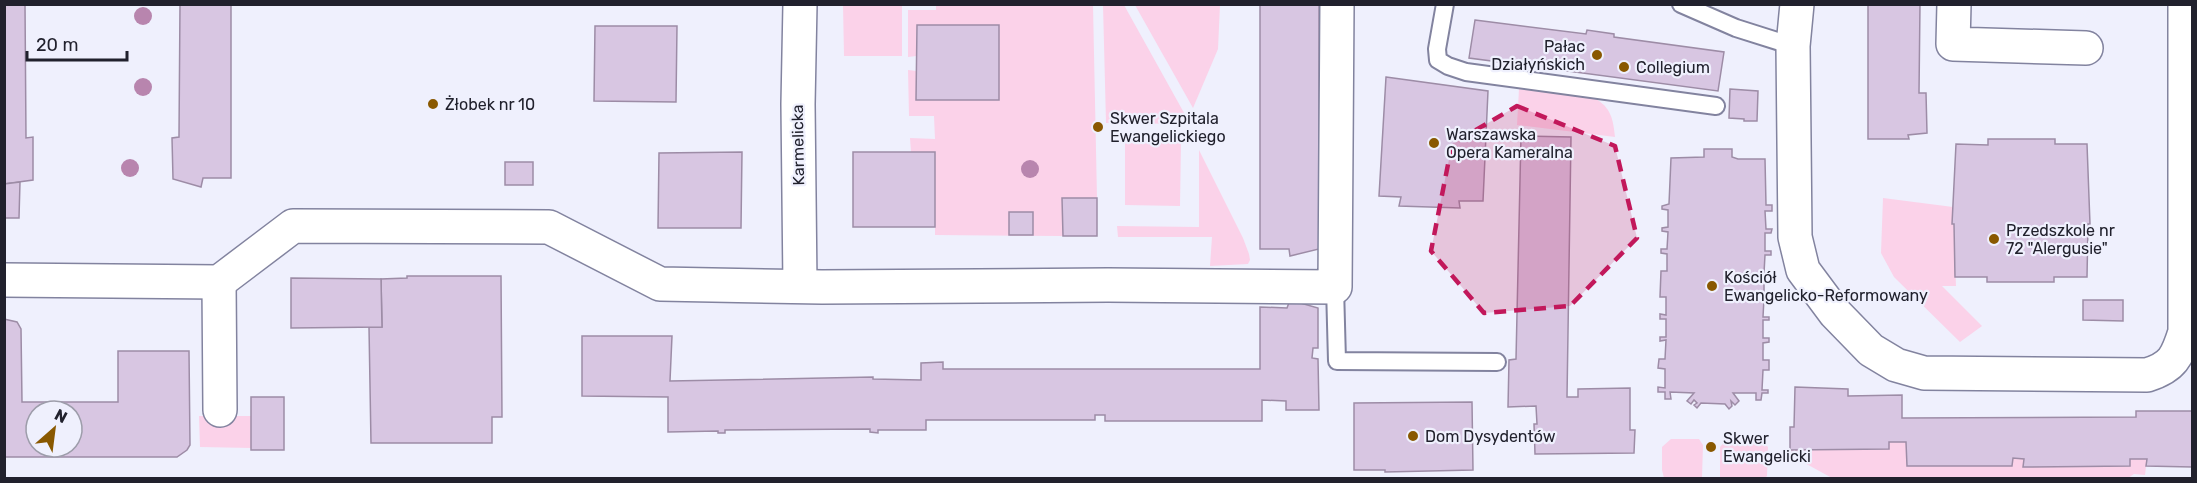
<svg xmlns="http://www.w3.org/2000/svg" width="2197" height="483" font-family="Rubik,sans-serif">
<rect width="100%" height="100%" fill="#eff0fd"/>
<g fill="#fbd2e9">
<polygon points="936,4 1093,5 1097,198 1062,198 1063,236 935,235 935,152 911,152 910,138 935,139 934,116 909,116 908,70 917,71 917,100 999,100 999,26 917,25 916,56 908,57 908,10 936,10"/>
<polygon points="843,5 902,5 902,56 844,56"/>
<polygon points="1103,5 1124,5 1188,120 1185,124 1106,123"/>
<polygon points="1135,5 1220,5 1218,49 1193,108"/>
<path d="M1519,89L1594,98C1611,107 1613,119 1615,137L1517,125Z"/>
<polygon points="1125,143 1181,143 1180,206 1125,205"/>
<polygon points="1199,150 1243,238 1249,254 1250,260 1248,264 1210,266 1212,237 1118,237 1117,226 1199,227"/>
<polygon points="1883,198 1953,207 1956,286 1942,286 1982,326 1960,342 1894,277 1881,253"/>
<polygon points="199,416 251,416 251,448 200,447"/>
<polygon points="1671,439 1699,439 1703,445 1702,478 1664,478 1662,470 1662,447"/>
<polygon points="1727,439 1759,440 1768,447 1767,476 1765,478 1720,478 1720,447"/>
<polygon points="1889,442 1906,442 1907,466 2012,466 2013,458 2024,459 2023,467 2130,459 2147,459 2145,475 2134,474 2128,478 1832,478 1790,455 1790,450 1888,449"/>
</g>
<g fill="#d8c6e2" stroke="#9d8ca6" stroke-width="1.5" fill-rule="evenodd">
<polygon points="4,4 25,4 26,138 33,137 33,180 4,184"/>
<polygon points="180,4 231,4 231,178 203,178 201,187 173,179 172,138 179,137"/>
<polygon points="1260,4 1319,4 1319,249 1290,256 1289,249 1260,249"/>
<polygon points="1868,4 1920,4 1919,93 1926,93 1927,133 1908,135 1909,139 1868,139"/>
<polygon points="1475,20 1586,34 1587,30 1614,34 1614,37 1724,52 1718,91 1469,58"/>
<polygon points="917,25 999,25 999,100 916,100"/>
<polygon points="595,26 677,26 676,102 594,101"/>
<polygon points="1386,77 1488,91 1483,201 1459,201 1460,208 1399,206 1401,197 1379,196"/>
<polygon points="1730,89 1758,91 1757,121 1744,121 1744,119 1729,118"/>
<polygon points="1521,136 1571,137 1567,397 1578,397 1578,389 1630,388 1630,430 1635,430 1634,453 1535,454 1534,424 1537,424 1536,406 1508,407 1509,360 1516,359"/>
<polygon points="1988,139 2055,139 2055,144 2087,144 2090,224 2088,224 2087,277 2054,277 2054,282 1987,282 1987,277 1955,277 1954,224 1952,224 1956,144 1988,145"/>
<polygon points="1704,149 1732,149 1732,157 1738,159 1765,159 1766,205 1772,205 1772,211 1765,211 1766,229 1772,229 1771,233 1765,233 1765,251 1771,251 1771,255 1765,255 1764,273 1770,273 1770,277 1764,277 1764,295 1770,295 1770,298 1764,298 1763,317 1769,317 1769,320 1763,320 1763,338 1769,338 1769,342 1763,343 1763,360 1769,360 1769,370 1763,370 1762,390 1768,390 1768,393 1762,393 1761,400 1756,400 1756,393 1733,393 1739,401 1735,405 1731,401 1732,406 1729,409 1725,404 1701,403 1697,408 1694,405 1697,403 1694,400 1691,404 1687,401 1694,393 1670,392 1671,399 1665,399 1665,392 1658,392 1658,387 1665,388 1665,369 1658,368 1659,359 1665,359 1666,340 1660,341 1660,337 1666,337 1666,319 1660,319 1660,314 1666,315 1666,297 1660,297 1661,271 1667,271 1667,254 1661,253 1661,249 1667,249 1668,232 1662,231 1662,228 1668,227 1668,210 1662,209 1662,206 1669,204 1671,158 1704,157"/>
<polygon points="742,152 741,228 658,228 659,153"/>
<rect x="853" y="152" width="82" height="75"/>
<rect x="505" y="162" width="28" height="23"/>
<polygon points="20,182 19,218 4,218 4,184"/>
<polygon points="1062,198 1097,198 1097,236 1063,236"/>
<rect x="1009" y="212" width="24" height="23"/>
<polygon points="407,276 501,276 502,417 492,417 492,443 371,443 369,327 382,327 381,279 407,278"/>
<polygon points="291,278 381,279 382,327 291,328"/>
<polygon points="1290,300 1318,308 1318,348 1313,348 1312,358 1318,359 1319,410 1286,410 1286,401 1262,400 1262,421 1105,421 1105,415 1095,415 1095,420 926,420 926,430 878,430 878,433 870,432 870,429 725,430 725,433 718,433 718,431 668,432 668,397 582,396 582,336 672,336 670,381 873,377 873,379 921,380 921,363 943,362 943,369 1260,369 1260,307 1287,308"/>
<polygon points="2083,300 2123,300 2123,321 2083,320"/>
<path d="M4,319L17,322L21,329L22,402H118V351H189L190,445L187,450L177,457H4ZM36,411H72V447H36Z"/>
<polygon points="1795,387 1848,389 1848,396 1902,395 1902,418 2136,417 2136,411 2192,411 2192,467 2146,466 2147,459 2130,459 2130,466 2023,467 2024,459 2013,458 2012,466 1907,466 1906,442 1889,442 1889,449 1790,450 1790,427 1794,427"/>
<rect x="251" y="397" width="33" height="53"/>
<polygon points="1472,402 1473,470 1385,472 1385,470 1354,470 1354,403"/>
</g>
<g fill="none" stroke-linecap="round" stroke-linejoin="round">
<g stroke="#82839f" stroke-width="20">
<g id="service">
<polyline points="1445,4 1437,49 1438,60 1448,66 1466,72 1716,106"/>
<polyline points="1681,4 1736,28 1793,46"/>
<polyline points="1335,287 1337,361 1497,362"/>
</g>
</g>
<g stroke="#82839f" stroke-width="36">
<g id="minor">
<path d="M1797,4L1793,46L1795,237L1803,270L1835,313L1871,350L1896,365L1924,373L2147,375C2173,367 2177,357 2185,332V4"/>
<polyline points="1954,4 1953,44 2086,48"/>
<polyline points="4,280 219,282 293,226 549,227 660,284 822,287 1108,285 1335,287 1337,4"/>
<polyline points="219,282 220,410"/>
<polyline points="800,286 798,104 800,4"/>
</g>
</g>
<use href="#service" stroke="#fff" stroke-width="16"/>
<use href="#minor" stroke="#fff" stroke-width="33"/>
</g>
<g fill="#b885ae">
<circle cx="143" cy="16" r="9"/>
<circle cx="143" cy="87" r="9"/>
<circle cx="130" cy="168" r="9"/>
<circle cx="1030" cy="169" r="9"/>
</g>
<path fill="#c2185b" fill-opacity="0.2" stroke="#c2185b" stroke-width="4.5" stroke-dasharray="12 8" stroke-linejoin="round" d="M1517,106L1615,146L1637,238L1570,306L1484,313L1431,251L1452,144Z"/>
<g fill="#895800" stroke="#eff0fd" stroke-width="2">
<circle cx="1597" cy="55" r="6"/>
<circle cx="1624" cy="67" r="6"/>
<circle cx="433" cy="104" r="6"/>
<circle cx="1098" cy="127" r="6"/>
<circle cx="1434" cy="143" r="6"/>
<circle cx="1994" cy="239" r="6"/>
<circle cx="1712" cy="286" r="6"/>
<circle cx="1413" cy="436" r="6"/>
<circle cx="1711" cy="447" r="6"/>
</g>
<g text-anchor="middle" dominant-baseline="central" stroke-width="4.5" stroke-linejoin="round" paint-order="stroke">
<g font-size="16" fill="#21212d" stroke="#eff0fd" text-anchor="start">
<text x="1585" y="46" text-anchor="end">Pałac<tspan x="1585" dy="18">Działyńskich</tspan></text>
<text x="1636" y="67">Collegium</text>
<text x="445" y="104">Żłobek nr 10</text>
<text x="1110" y="118">Skwer Szpitala<tspan x="1110" dy="18">Ewangelickiego</tspan></text>
<text x="1446" y="134">Warszawska<tspan x="1446" dy="18">Opera Kameralna</tspan></text>
<text x="2006" y="230">Przedszkole nr<tspan x="2006" dy="18">72 "Alergusie"</tspan></text>
<text x="1724" y="277">Kościół<tspan x="1724" dy="18">Ewangelicko-Reformowany</tspan></text>
<text x="1425" y="436">Dom Dysydentów</text>
<text x="1723" y="438">Skwer<tspan x="1723" dy="18">Ewangelicki</tspan></text>
</g>
<g font-size="16" fill="#21212d" stroke="#eff0fd">
<text transform="translate(798 145) rotate(-91)">Karmelicka</text>
</g>
</g>
<rect width="2197" height="483" fill="none" stroke="#21212d" stroke-width="12"/>
<g transform="translate(54 429) rotate(28)"><circle r="28" fill="#eff0fd" stroke="#9d9daa" stroke-width="1.5"/>
<path d="M0-4.5L10 22L0 15L-10 22Z" fill="#895800"/>
<text y="-9" font-size="16" font-weight="bold" text-anchor="middle" fill="#21212d">N</text>
</g>
<path d="M27 51v9h100v-9" fill="none" stroke="#21212d" stroke-width="3"/>
<text x="36" y="51" font-size="18" fill="#21212d" stroke="#eff0fd" stroke-width="4.5" paint-order="stroke">20 m</text>
</svg>
